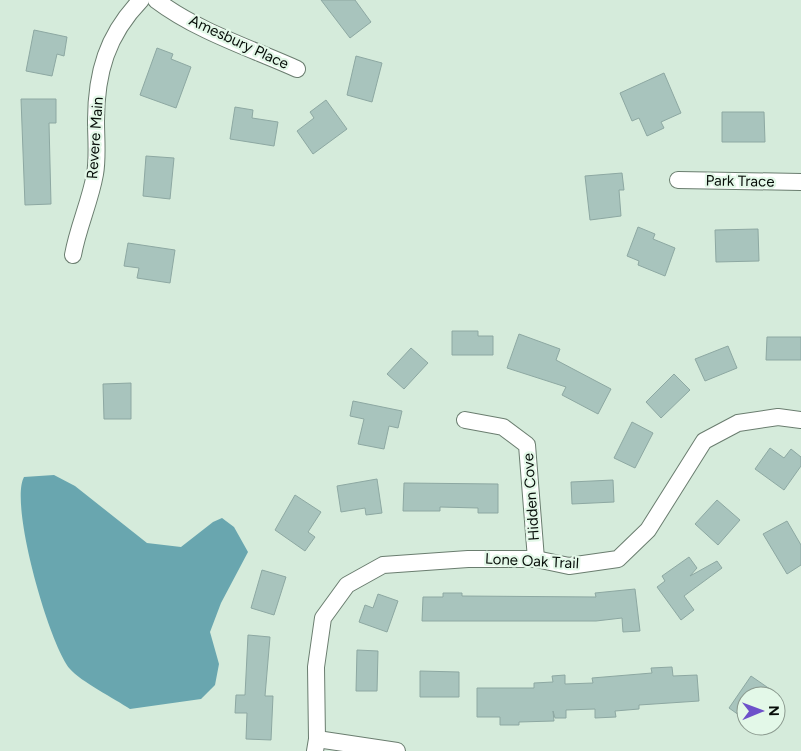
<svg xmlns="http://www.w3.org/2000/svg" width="801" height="751" font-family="Figtree,sans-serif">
<rect width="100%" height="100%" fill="#d5ebdb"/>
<path fill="#69a6af" d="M54,475L75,486L147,543L181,547L213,522L222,518L234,527L248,552L221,603L210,632L219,664L215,685L201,699L130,709C115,699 80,681 70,669C49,644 9,504 24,477Z"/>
<g fill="#a8c4bd" stroke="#8da8a2">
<polygon points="321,0 355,0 371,22 350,38"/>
<polygon points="34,30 67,37 64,56 57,54 52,76 26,71"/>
<polygon points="157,48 173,54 171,59 191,67 176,108 140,95"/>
<polygon points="356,56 382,63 372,102 347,95"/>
<polygon points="664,73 681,113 661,122 664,128 647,136 639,118 632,121 620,93"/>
<polygon points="21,99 56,99 56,123 49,123 51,204 25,205"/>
<polygon points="326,100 347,129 313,154 297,131 314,118 310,112"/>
<polygon points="235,107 253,110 252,118 278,122 274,146 230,139"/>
<polygon points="722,112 764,112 765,142 722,142"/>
<polygon points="146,156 174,158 170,199 143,196"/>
<polygon points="622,173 624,190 619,190 621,216 590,220 585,176"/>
<polygon points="638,227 655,234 653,239 675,248 665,276 638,265 639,261 627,256"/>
<polygon points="758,229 759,261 716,262 715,230"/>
<polygon points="128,243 175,250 170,283 137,278 139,268 124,266"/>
<polygon points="452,331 478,331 478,336 493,336 493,355 452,355"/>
<polygon points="519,334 560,349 556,360 611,389 598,414 562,395 566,387 507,368"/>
<polygon points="767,337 801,337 801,360 766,360"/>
<polygon points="728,346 737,368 705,381 695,359"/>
<polygon points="411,348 428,363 404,389 387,374"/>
<polygon points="674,374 690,390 661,418 646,402"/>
<polygon points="131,383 131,419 104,419 103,384"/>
<polygon points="353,401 402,411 398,428 389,426 384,449 358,444 364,419 350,416"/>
<polygon points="632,422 653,433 635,468 614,458"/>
<polygon points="770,448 784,458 791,449 801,457 801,466 784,490 755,469"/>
<polygon points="377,479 382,513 366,515 365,508 341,512 337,486"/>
<polygon points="613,480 614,502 572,504 571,482"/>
<polygon points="404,483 498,484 498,513 478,513 478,508 440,507 440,511 403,511"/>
<polygon points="295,495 321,512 308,532 315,537 305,551 275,530"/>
<polygon points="717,500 740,520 718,545 695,524"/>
<polygon points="787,521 801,545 801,565 787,574 763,534"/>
<polygon points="689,557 697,568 690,576 717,561 722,568 684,596 694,610 681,620 657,587 665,581 662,576"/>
<polygon points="262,570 286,577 274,615 251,608"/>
<polygon points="635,589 640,631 623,632 622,618 596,621 422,621 423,597 443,597 443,593 462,593 462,596 596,597 595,593"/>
<polygon points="378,594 398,601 387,632 359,622 365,605 373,608"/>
<polygon points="248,635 270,637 265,696 273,696 271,740 246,739 247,713 235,713 236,695 245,695"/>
<polygon points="357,650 378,651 377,691 356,691"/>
<polygon points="672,667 673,676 697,675 699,701 639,705 639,709 615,711 616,717 595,718 595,709 566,710 566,718 555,718 553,711 554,721 519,722 519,725 500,725 500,717 477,717 477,688 534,688 534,683 553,682 552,676 565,675 565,684 593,683 592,678 652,673 651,668"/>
<polygon points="420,671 459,672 459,697 420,697"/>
<polygon points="751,676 780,696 746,696 746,720 729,708"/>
</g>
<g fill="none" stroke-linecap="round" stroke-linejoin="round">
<g stroke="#6a7d6f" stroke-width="18">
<g id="street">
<path d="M156,0C197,31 250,48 297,69"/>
<polyline points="678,180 801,182"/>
<path d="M73,255C78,227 90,202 95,174C98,158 96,138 96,121C96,73 107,35 141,0"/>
<polyline points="465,420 503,427 527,445 536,559"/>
<polyline points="317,739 397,751"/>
<polyline points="315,751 317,739 316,667 323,618 347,585 383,565 468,559 536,559 569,566 618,559 648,530 704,441 738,423 778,417 801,420"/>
</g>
</g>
<use href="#street" stroke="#fff" stroke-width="16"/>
</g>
<g text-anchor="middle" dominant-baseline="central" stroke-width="4.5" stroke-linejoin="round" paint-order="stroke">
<g font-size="15" fill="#070e09" stroke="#e3f8e8">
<text transform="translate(239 42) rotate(25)">Amesbury Place</text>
<text transform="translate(95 138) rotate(-86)">Revere Main</text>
<text transform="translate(740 181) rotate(1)">Park Trace</text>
<text transform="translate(531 497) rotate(-94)">Hidden Cove</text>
<text transform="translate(532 561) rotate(3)">Lone Oak Trail</text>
</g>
</g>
<g transform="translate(761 711) rotate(89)"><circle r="24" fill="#e3f8e8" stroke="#8b9a8f"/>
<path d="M0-4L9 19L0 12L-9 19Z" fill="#6d51ca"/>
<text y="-8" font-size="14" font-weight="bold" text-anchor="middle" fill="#070e09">N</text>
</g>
</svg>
